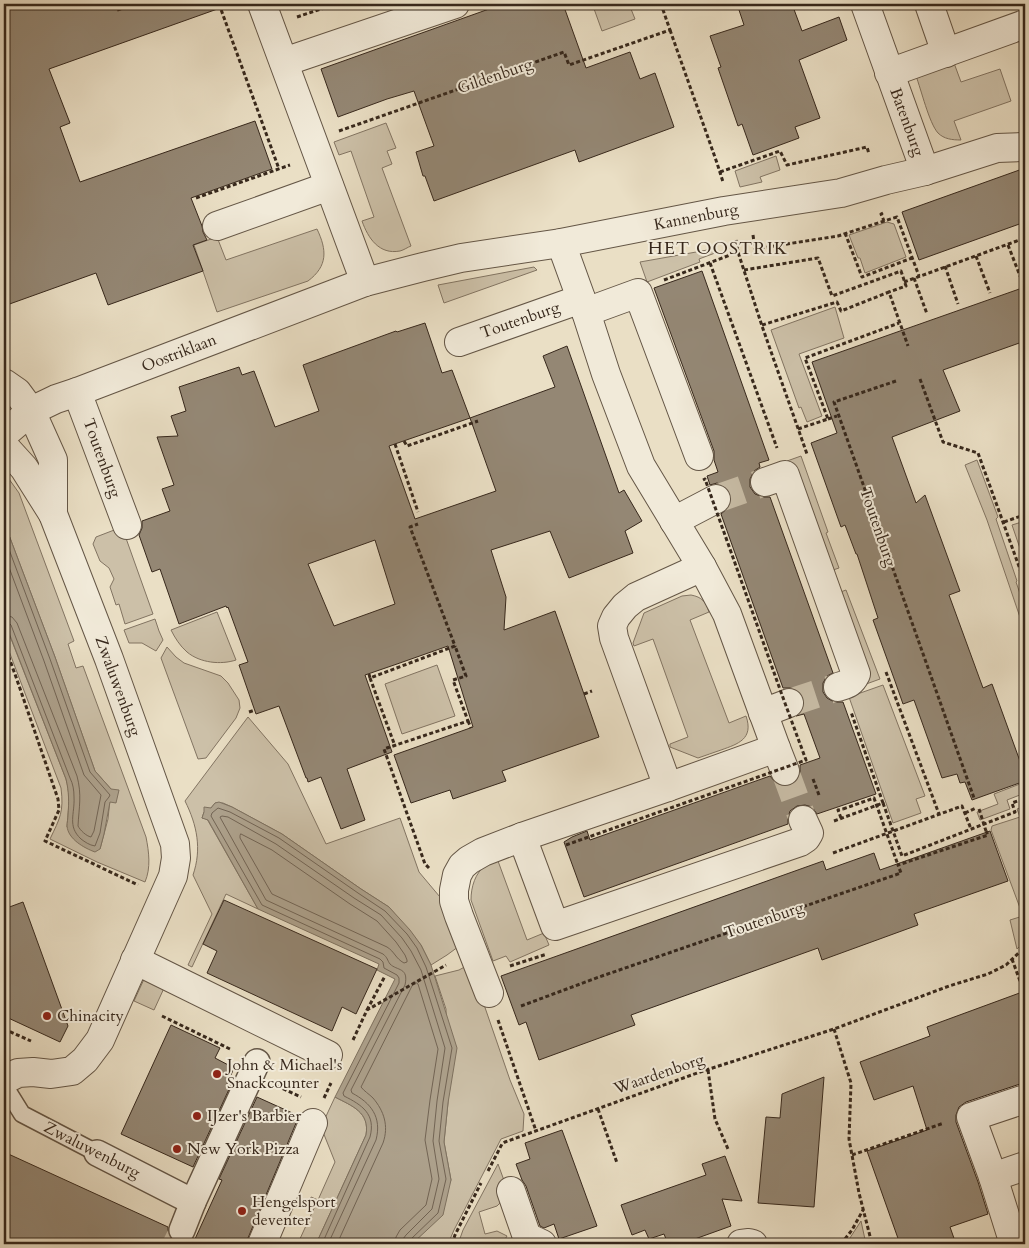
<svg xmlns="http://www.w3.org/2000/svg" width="1029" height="1248" font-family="Cardo,serif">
<rect width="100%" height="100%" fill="#eadfc5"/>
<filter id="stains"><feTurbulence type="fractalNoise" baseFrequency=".004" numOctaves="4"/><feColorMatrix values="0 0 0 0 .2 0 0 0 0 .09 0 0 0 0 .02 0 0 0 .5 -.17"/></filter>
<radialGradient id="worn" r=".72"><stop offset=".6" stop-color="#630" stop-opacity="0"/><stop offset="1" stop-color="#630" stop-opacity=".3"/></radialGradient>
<g fill="#ccc0a8" stroke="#827462">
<polygon points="599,4 629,4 635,19 602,31 593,6"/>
<path d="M954,63L961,82L1000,69L1011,101L954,121L961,140C952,140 944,139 938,133C929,123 921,89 916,76Z"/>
<path d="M386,123L396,148L387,151L392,164L382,168L411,246C408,247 404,250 400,251C379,255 368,238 362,221L374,217L351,151L339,155L334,142Z"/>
<polygon points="776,156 780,170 760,177 762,182 740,187 735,171"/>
<polygon points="887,222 894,224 906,257 865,273 860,258 858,258 849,235"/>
<path d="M317,229C327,250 328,266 308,281L217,312L194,245L217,237L226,260Z"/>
<polygon points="713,249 715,253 699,259 700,262 647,282 640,262"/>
<polygon points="534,267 537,270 444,303 438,285"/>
<polygon points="835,307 844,338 799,354 822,416 807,422 801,407 799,408 771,330"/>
<polygon points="801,456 828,532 826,533 839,568 827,572 787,461"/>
<polygon points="977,460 998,517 996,519 1017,581 1016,582 1025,608 1025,632 987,520 965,465"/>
<path d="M4,472L19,493L74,641L68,644L76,668L83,666L146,837C149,852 151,868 145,882L97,862L50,839C60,818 64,812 61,788L4,638V621L66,779C71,796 68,811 67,827L100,849L108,819L111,789L95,771L55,657L4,522Z"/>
<polygon points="1025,521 1025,563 1012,525"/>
<polygon points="122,527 153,614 125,624 119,604 116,605 110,587 114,579 109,568 100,561 93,544 96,537"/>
<polygon points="846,590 880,679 858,687 835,594"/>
<path d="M691,595C702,597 706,602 709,612L690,620L729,723L746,716C754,739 738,744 721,750C713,753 706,755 698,758L670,747V744L688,737L653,639L634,646L633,643L644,613L682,596Z"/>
<path d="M217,612L236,660C221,665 200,663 187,652C180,646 175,638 171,630Z"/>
<polygon points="155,619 159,631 163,640 156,651 142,643 129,643 124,630"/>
<polygon points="167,647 176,657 184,663 221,676 228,683 239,700 240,708 236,718 206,758 198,759 161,658"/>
<polygon points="437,665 455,716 402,734 385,684"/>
<polygon points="883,685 925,796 916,799 921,813 893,823 849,697"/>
<path d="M248,717L288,764L326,844L400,818L419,872L445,903L462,944L447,955L431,965L421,945L389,907L361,889L282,834L232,807L223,803H215L211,808L204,812L202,818L207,819L258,909L226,894L192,967L188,965L212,914L193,875C202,849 197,825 185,801Z"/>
<polygon points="1025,782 1025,793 1007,800 1010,809 980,820 977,812 998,804 994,794"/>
<polygon points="1025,806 1025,941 1017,949 1010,920 1023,916 991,830 992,826 1020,817 1017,809"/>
<path d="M498,861L527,940L544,933L549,945L510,962L506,956L493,961L471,900C471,887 475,873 486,865C489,863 495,862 498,861Z"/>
<polygon points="470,964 510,1080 524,1114 523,1131 501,1139 454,1230 448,1244 412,1244 421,1235 451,1180 444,1142 448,1103 446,1009 435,976 459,970"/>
<polygon points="145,977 165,986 154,1010 134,1001"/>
<path d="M335,1097C352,1106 370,1112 366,1135L316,1244H290L293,1239L299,1241L315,1206L308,1203L311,1197L318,1200L335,1162L321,1127Z"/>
<polygon points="498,1164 509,1194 497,1206 479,1212 485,1234 497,1231 507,1236 502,1244 458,1244 463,1230"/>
<polygon points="861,1221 866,1244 846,1244"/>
</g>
<g fill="#ada18c" stroke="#7e715f">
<path d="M4,522L55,657L95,771L111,789L119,790L116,803L110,802L104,834L100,849L95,852C84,848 68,839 67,826C67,823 68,818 68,815C69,802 69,792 66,779L4,620Z"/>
<path d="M219,802L232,807L282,834L361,889L389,907L410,930L421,945L431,965L457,1048L448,1103L444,1142L451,1180L443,1215L412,1244H316L366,1135C370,1112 352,1106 335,1097L395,979L377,970L379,964L258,909L208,820L202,818L204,812V807L211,808L215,803Z"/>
</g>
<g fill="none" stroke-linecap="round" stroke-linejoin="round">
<g stroke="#726454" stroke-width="1">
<path d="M4,536L50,659L90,772L110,795L109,797L105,802L100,833L95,846C89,845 85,842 81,839C67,826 75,814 74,797C74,790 73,784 70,778L11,625L8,622L4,621"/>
<path d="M4,554L44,661L84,775L101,795L94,831L91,837C86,836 80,830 78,826C79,807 82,795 77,776L17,623L12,617L4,615"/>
<path d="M241,834L272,850L350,904L377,921L396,942L405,955L407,960V962L404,963C395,958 395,952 387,947L272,894L240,838V836Z"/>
<path d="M322,1244L370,1137C376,1114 362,1105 344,1096L343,1093L399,983V978L397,975L384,968L383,962L380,959L262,905L211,816L212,813L218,808L230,812L279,838L358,893L385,911L407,934L417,948L426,967L452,1048L443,1102L439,1141L446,1179L438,1213L411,1239L409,1244"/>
<path d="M328,1244L376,1140C382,1117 371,1103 352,1093L351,1090L405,985C409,967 397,971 390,964C387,960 388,958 383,954L266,900L221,819L220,817L222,816L228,817L276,844L354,898L381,915L402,938L411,951L421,970L445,1048L437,1101L433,1141L439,1179L432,1209L406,1235L403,1239V1244"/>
<path d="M337,1244L383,1143C389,1126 384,1111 373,1098C369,1094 364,1091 361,1087L413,984L415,982L418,984L438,1049L430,1100L425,1140L432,1179L426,1205L400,1230L396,1237L395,1244"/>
</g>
</g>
<g fill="#948774" stroke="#37281c" fill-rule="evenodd">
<polygon points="4,4 222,4 223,7 49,69 70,123 60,127 80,182 255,121 272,169 191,198 202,226 203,232 207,240 193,245 203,271 108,305 96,273 4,306"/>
<polygon points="503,4 563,4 586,68 630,52 640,79 655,73 674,127 579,162 575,150 434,201 425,176 423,176 416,152 434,146 414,91 387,99 338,117 321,69"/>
<polygon points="737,4 792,4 802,31 839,17 847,40 799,60 820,118 795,127 799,138 753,155 742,124 738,126 718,68 721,67 710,36 744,25"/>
<polygon points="1025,168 1025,222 919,260 902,212"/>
<polygon points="702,271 769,460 759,463 760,467 754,471 750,479 750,487 755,494 763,497 770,497 833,673 827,676 823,683 823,692 827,698 834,702 843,702 876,794 817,814 812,807 805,805 797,806 790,811 788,818 788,824 584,897 564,842 572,837 587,831 590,840 770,776 776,783 783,786 790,786 797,780 800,773 800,765 820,758 804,714 796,716 801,712 804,706 803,697 799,691 792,688 783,688 721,514 729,507 732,500 730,492 724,486 717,483 710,485 707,476 718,472 714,460 714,451 654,288"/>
<polygon points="1025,287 1025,341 943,370 960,411 892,437 916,503 925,495 960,591 949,595 983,688 992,684 1025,775 1025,781 972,800 965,782 960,783 957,774 942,778 914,700 903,704 896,684 873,620 878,618 857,554 856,554 845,525 841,527 811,443 837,433 812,362"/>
<path d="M425,323L442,373L452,370L470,418L389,446L415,519L496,491L470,418L555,387L543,356L567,346L619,493L624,490L642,521L625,531L633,553L569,578L550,531L491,550L506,597L504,630L555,611L599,737L502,771L506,781L453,799L450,790L411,803L394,755L473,727L448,646L397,664L365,675L392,752L347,769L365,820L341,829L321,777L308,782L307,778H306L279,706L256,714L239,665L248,662L228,607L227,608L226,606L179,624L160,569L152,572L139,535L142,528V521L170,511L162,489L174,485L157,437L178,436L171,416L186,411L179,387L239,367L242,375L254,371L275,427L319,411L303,365L385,335L396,331L397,332ZM375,540L395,604L334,626L308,564Z"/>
<polygon points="990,831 1008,881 914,914 918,925 822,960 818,948 631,1015 635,1025 539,1060 526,1022 519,1025 501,976 823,861 826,870 874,853 880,870"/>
<polygon points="224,900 377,969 356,1014 342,1007 332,1031 207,973 217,951 203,944"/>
<polygon points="23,902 68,1026 60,1042 4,1016 4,909"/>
<polygon points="1025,991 1025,1084 1020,1084 966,1102 959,1107 956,1115 956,1122 978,1182 988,1214 950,1227 956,1244 900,1244 867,1151 927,1130 913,1086 874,1100 860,1062 930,1036 927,1027"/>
<polygon points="171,1025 220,1048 215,1058 234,1068 227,1084 231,1085 193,1167 121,1134"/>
<polygon points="824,1077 814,1207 758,1203 766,1117 780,1118 782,1094"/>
<polygon points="257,1097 299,1116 248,1238 247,1244 4,1244 4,1152 168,1227 168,1233 170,1239 176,1243 185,1244 191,1242 193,1239 195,1239 222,1180 219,1179"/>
<polygon points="562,1130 597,1226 559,1239 554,1224 544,1228 540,1226 526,1186 522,1180 516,1164 530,1159 525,1143"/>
<polygon points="725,1156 742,1201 722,1199 731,1226 681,1244 668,1244 664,1234 649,1239 645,1230 632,1235 621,1205 706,1175 702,1164"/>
</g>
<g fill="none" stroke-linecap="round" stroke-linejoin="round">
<polyline stroke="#c6baa3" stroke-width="25" stroke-dasharray="25 12" stroke-linecap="butt" points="175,1244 182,1230"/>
<g stroke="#c6baa3" stroke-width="28" stroke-dasharray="28 14" stroke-linecap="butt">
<polyline points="716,499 765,482"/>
<polyline points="789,703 838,687"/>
<polyline points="785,771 803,820"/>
</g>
<g stroke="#645646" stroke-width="19">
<polyline id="service" points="4,1085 22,1114 97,1153"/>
</g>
<g stroke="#645646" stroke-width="28">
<g id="pedestrian">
<polyline points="97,1153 193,1202 182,1230"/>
<polyline points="193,1202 257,1062"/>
</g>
</g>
<g stroke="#645646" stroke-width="30">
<g id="minor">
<polyline points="262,4 365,282"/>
<polyline points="865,4 925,171"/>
<polyline points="929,4 946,53"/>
<polyline points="284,62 455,4"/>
<polyline points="889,73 1025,24"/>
<polyline points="217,226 329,186"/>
<polyline points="586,312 638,293 699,456"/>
<polyline points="459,342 581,299"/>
<polyline points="4,383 17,392 31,411 53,460 53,514 109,659 175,844 176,858 173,876 100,1040 85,1060 72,1071 51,1074 33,1072 18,1073 4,1080"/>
<polyline points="77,392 127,525"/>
<polyline points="4,434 31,411 56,399 77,392 365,282 423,267 461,258 561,243 724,211 841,193 886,180 925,171 997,148 1025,147"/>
<polyline points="4,446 24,468 53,514"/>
<path d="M765,482L785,475L856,674C851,684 847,684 838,687"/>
<polyline points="674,521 716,499"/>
<polyline points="763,713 789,703"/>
<polyline points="776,748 785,771"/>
<polyline points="668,787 614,638 612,626 616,617 625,606 636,597 702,567"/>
<polyline points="522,837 555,926 800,842 806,838 809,833 803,820"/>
<polyline points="135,960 328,1055"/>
<polyline points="489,993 459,916 454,901 454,890 457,875 462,866 469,860 483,852 522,837 668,787 776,748 727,614 702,567 641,466 606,374 586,312 561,243"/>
<polyline points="993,1177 1025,1166"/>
<polyline points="511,1191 527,1237 542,1244"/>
<polyline points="262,1244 313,1123"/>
<polyline points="741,1244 749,1243 753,1244"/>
<polyline points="1014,1244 993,1177 971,1117 1025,1099"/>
</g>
</g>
<g stroke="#37281c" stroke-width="3" stroke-dasharray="4 2.5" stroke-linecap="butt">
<polyline points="115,4 117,10 136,4"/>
<polyline points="219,4 279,169"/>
<polyline points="297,17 336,4"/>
<polyline points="670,30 717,163 723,182"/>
<polyline points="339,131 564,52 569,65 670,30 661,4"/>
<polyline points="720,172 780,151 787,165 867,147 869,154"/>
<polyline points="196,198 290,165"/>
<polyline points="883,213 881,214 884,221 897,217 919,276"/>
<polyline points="845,233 862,277 912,258"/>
<polyline points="753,235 755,249 838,236 884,221"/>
<polyline points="736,240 738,252 762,326 807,454"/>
<polyline points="1008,245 1022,281"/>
<polyline points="976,256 990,293"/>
<polyline points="710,263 777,448"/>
<polyline points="945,266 958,304"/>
<polyline points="744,270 818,258 832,296 901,271 906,286 889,292"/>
<polyline points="914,278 927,314"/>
<polyline points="664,280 738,252"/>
<polyline points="904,282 1025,238"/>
<polyline points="762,325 837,302 841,311 889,292 908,346"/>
<polyline points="920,379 943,442 978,453 1025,583"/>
<polyline points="828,419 837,416"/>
<polyline points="798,429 828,419 805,358 899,323"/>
<polyline points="404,441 407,446 478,421"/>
<polyline points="395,444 418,512"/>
<polyline points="1004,522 1024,515"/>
<polyline points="4,644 16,677 58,799 59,810 45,841 138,885"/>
<polyline points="886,672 939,814"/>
<polyline points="369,674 370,678 455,646 410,527 418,524"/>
<polyline points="370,678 395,746"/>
<polyline points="584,694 592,691"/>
<polyline points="249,712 255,710"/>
<polyline points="468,721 471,728"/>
<polyline points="813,779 819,795"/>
<polyline points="883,803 902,856 1015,812 1012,803 1025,798"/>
<polyline points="965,813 976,808"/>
<polyline points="841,818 838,810 843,809"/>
<polyline points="834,821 883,803 851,712"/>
<polyline points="833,853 962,806 971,829"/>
<polyline points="429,868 425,864 384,749 468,721 453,680 466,676 455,646"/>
<polyline points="1012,959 1025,995"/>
<polyline points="510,966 547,954"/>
<polyline points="521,1006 599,977 901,873 898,865 988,835 986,831"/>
<polyline points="367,1010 385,976"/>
<polyline points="162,1016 232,1050"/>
<polyline points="498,1020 536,1131"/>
<polyline points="4,1029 31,1041"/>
<polyline points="834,1029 851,1083 849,1139 859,1193 872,1244"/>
<polyline points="353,1040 367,1010 446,965"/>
<polyline points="708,1070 715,1119 728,1149"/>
<polyline points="277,1086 301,1097"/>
<polyline points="324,1098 331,1083"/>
<polyline points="598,1109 617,1163"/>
<polyline points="852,1155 944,1123"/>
<polyline points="488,1171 502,1144 505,1142 700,1072 834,1029 949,986 988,974 1006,965 1025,947"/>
<polyline points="452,1244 455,1235 481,1183"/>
<polyline points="841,1244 852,1230 863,1210"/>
</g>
<use href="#service" stroke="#f1ead9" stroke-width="16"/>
<use href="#pedestrian" stroke="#f1ead9" stroke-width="25"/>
<use href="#minor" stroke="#f1ead9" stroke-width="28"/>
<g stroke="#37281c" stroke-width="3" stroke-dasharray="4 2.5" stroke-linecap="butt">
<polyline points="896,381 834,402 974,798"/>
<polyline points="843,809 874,798 898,865"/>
<polyline points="979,809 986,831"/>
<polyline points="566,845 806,760 782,695 705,479 703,480"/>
</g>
</g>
<g fill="#8f2418" stroke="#f1ead9" stroke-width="2">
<circle cx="47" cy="1016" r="5"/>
<circle cx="217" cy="1074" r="5"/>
<circle cx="197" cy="1116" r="5"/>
<circle cx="177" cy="1149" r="5"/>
<circle cx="242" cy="1211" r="5"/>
</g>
<g text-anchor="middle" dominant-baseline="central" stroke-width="4" stroke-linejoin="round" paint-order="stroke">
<g font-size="16" fill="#37281c" stroke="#f1ead9">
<text transform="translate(495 76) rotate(-19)">Gildenburg</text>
<text transform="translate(907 122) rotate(70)">Batenburg</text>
<text transform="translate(696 217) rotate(-11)">Kannenburg</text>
<text transform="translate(520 320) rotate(-19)">Toutenburg</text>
<text transform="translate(179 353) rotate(-21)">Oostriklaan</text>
<text transform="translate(102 458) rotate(70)">Toutenburg</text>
<text transform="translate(878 527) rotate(71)">Toutenburg</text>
<text transform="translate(118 686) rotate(70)">Zwaluwenburg</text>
<text transform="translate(764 920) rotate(-19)">Toutenburg</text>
<text transform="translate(659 1074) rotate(-19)">Waardenborg</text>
<text transform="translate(92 1150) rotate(27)">Zwaluwenburg</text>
</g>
<g font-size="16" fill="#37281c" stroke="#f1ead9" text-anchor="start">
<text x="57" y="1016">Chinacity</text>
<text x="227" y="1065">John &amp; Michael's<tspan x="227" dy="18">Snackcounter</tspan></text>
<text x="207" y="1116">IJzer's Barbier</text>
<text x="187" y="1149">New York Pizza</text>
<text x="252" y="1202">Hengelsport<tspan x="252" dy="18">deventer</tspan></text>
</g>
<g font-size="18" letter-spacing="1" fill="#37281c" stroke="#f1ead9">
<text x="718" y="248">HET OOSTRIK</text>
</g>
</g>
<rect width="1029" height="1248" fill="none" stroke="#eadfc5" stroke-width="20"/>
<rect x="5" y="5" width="1019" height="1238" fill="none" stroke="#37281c" stroke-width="2.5"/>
<rect x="10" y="10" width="1009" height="1228" fill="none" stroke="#37281c"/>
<rect width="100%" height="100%" filter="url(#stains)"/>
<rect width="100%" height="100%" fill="url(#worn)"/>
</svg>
